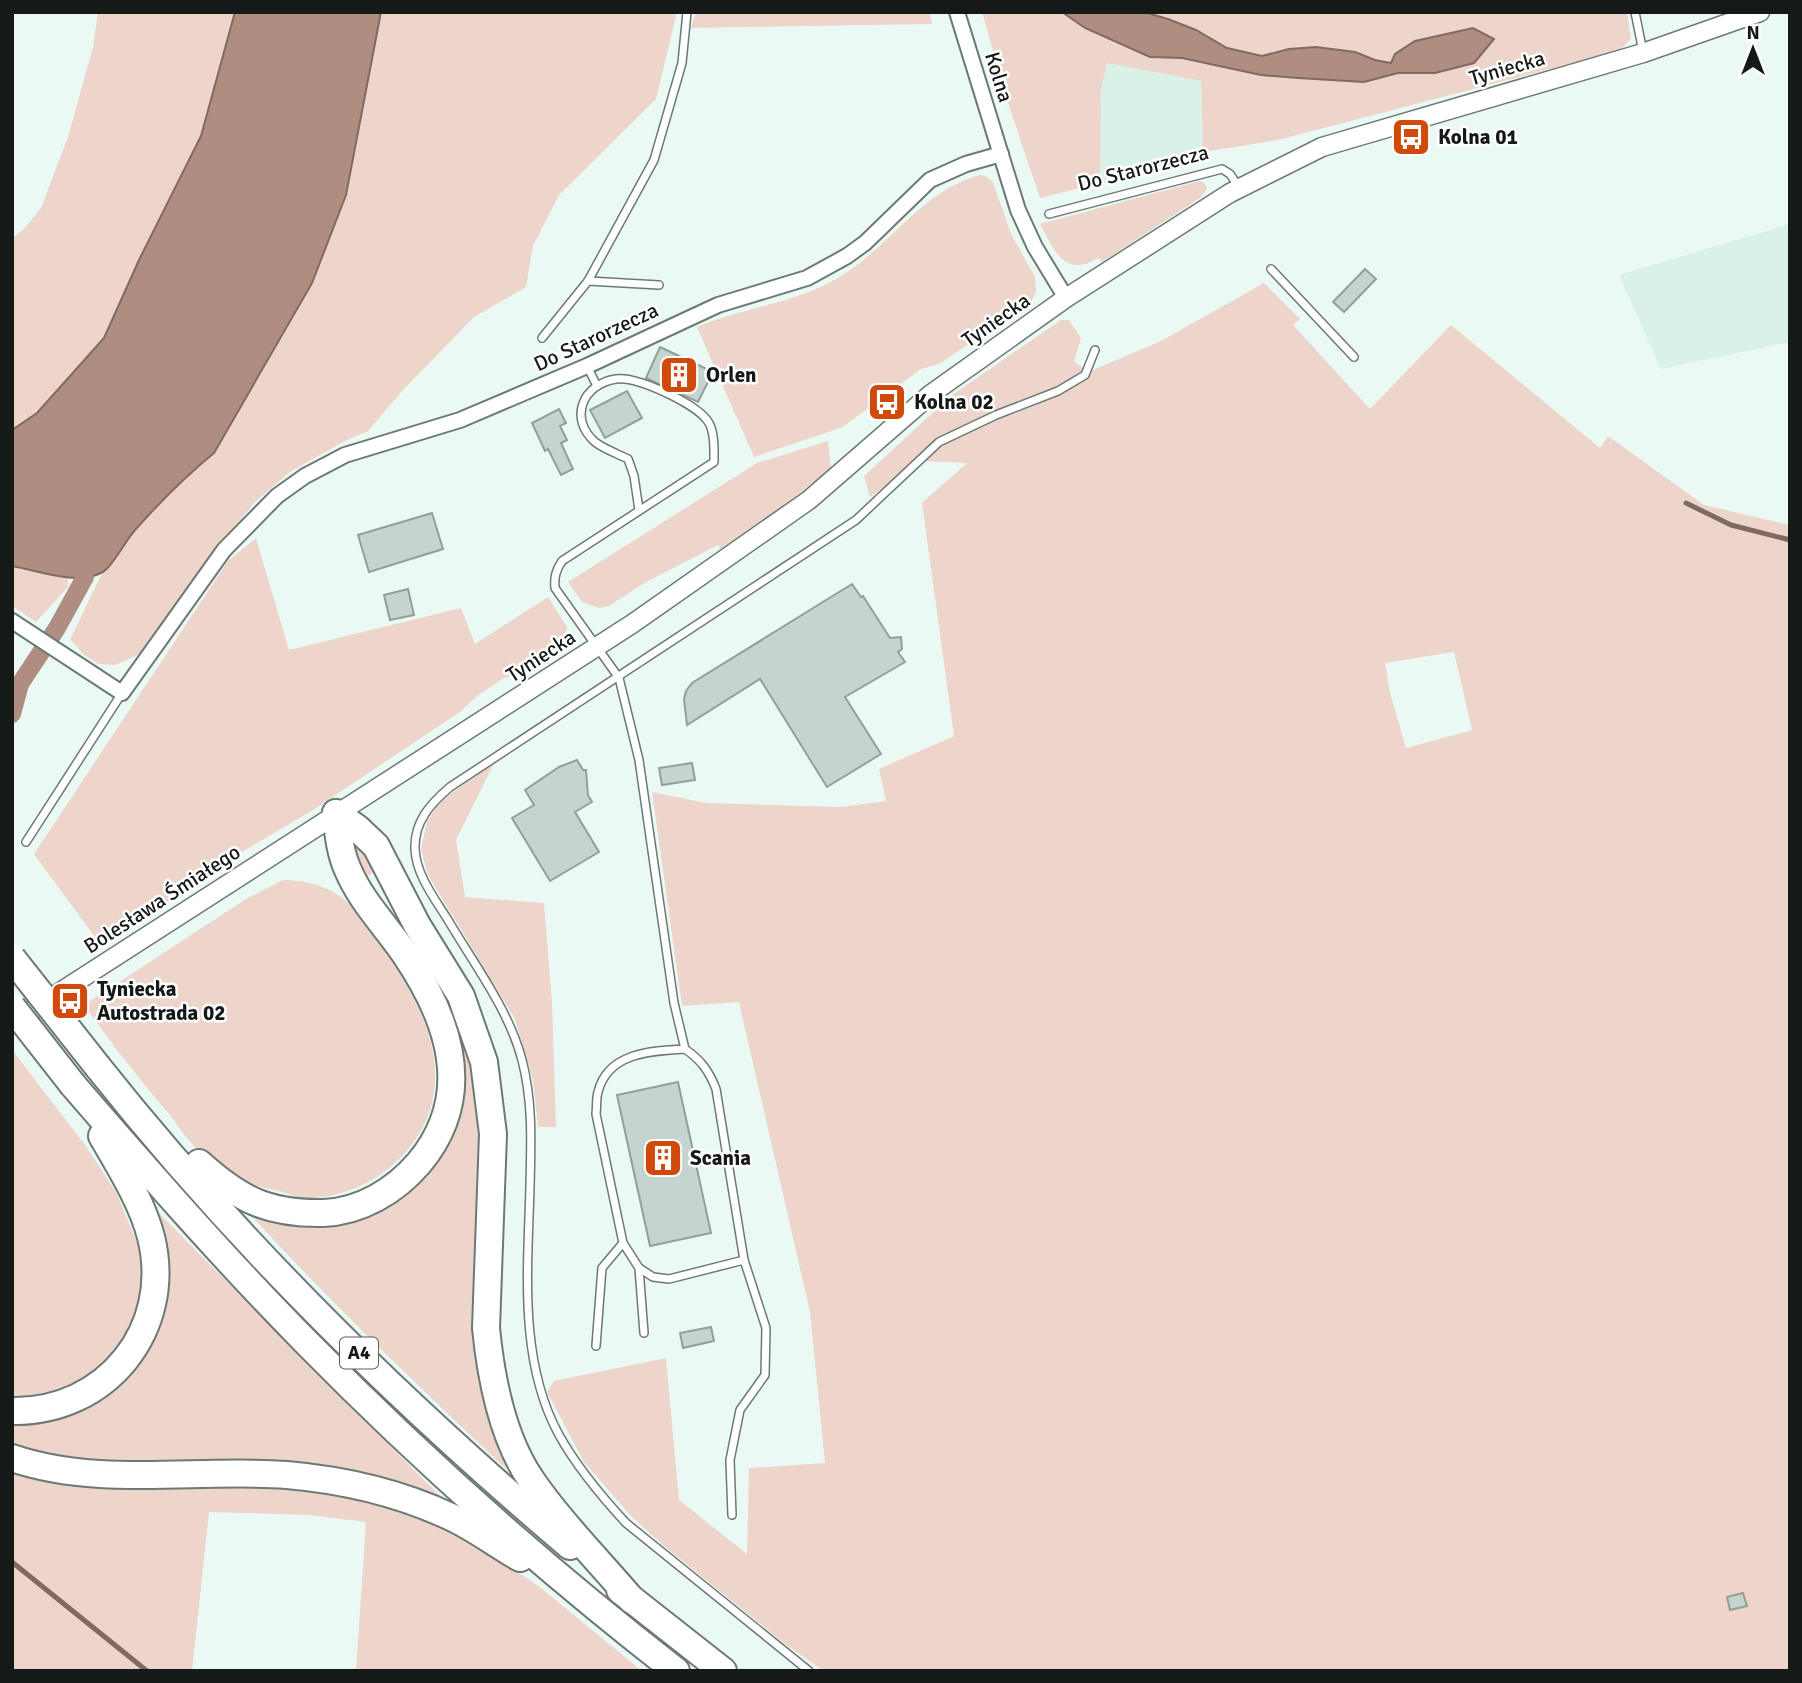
<svg xmlns="http://www.w3.org/2000/svg" width="1802" height="1683" font-family="Signika,sans-serif">
<rect width="100%" height="100%" fill="#ebf9f4"/>
<g fill="#daf1e8">
<polygon points="1107,63 1201,81 1203,152 1100,183 1101,89"/>
<polygon points="1790,224 1790,342 1661,369 1619,275"/>
</g>
<g fill="#edd5cc" fill-rule="evenodd">
<polygon points="98,12 235,12 201,136 139,260 104,338 37,413 12,430 12,238 24,229 41,208 68,137 93,47"/>
<path d="M381,12H677L656,99L559,195L533,246L526,287L474,317L403,390L368,431L345,441L290,472L255,502L218,547L144,652L116,665L99,664L84,655L70,639C82,617 91,593 104,571C131,526 173,486 214,453L346,195Z"/>
<polygon points="696,12 930,12 932,24 691,28"/>
<polygon points="982,12 1627,12 1631,39 1619,51 1278,140 1203,152 1201,81 1107,63 1101,89 1100,183 1040,198 1008,103"/>
<path d="M980,175L985,176L993,182L1011,234L1035,277L1036,292L1030,303L939,364L921,369L843,427L754,457L697,327C742,308 796,303 838,278C889,248 922,190 980,175Z"/>
<path d="M1200,181L1205,184L1207,189L1200,198L1102,262L1098,258C1064,279 1054,249 1040,224Z"/>
<path d="M1264,283L1300,319L1293,325L1370,409L1451,325L1600,448L1608,436L1704,505L1790,525V1671H824L785,1644L664,1546L631,1516L584,1462L547,1392L554,1381L666,1358L679,1500L747,1554L749,1468L825,1463L810,1312L739,1002L682,1006L652,792L706,803L841,807L886,801L879,769L954,736L922,503L967,463L921,461L870,497L864,476L952,395L1061,320H1069L1081,338L1074,361L1088,372L1159,342ZM1454,652L1472,730L1406,748L1390,693L1385,663Z"/>
<polygon points="828,441 831,468 782,507 721,549 718,545 646,582 609,606 599,608 582,602 568,582 757,463"/>
<polygon points="256,538 289,650 461,608 475,644 548,597 567,627 563,645 528,672 504,678 477,696 460,712 310,812 223,863 120,936 97,940 34,854 228,561"/>
<polygon points="12,566 68,577 68,587 36,622 12,606"/>
<polygon points="494,763 456,840 465,897 544,903 552,1002 556,1127 538,1127 533,1080 515,1019 428,875 421,850 427,821 436,808 446,797"/>
<polygon points="353,843 363,847 375,871 365,878 352,854"/>
<path d="M283,880C337,881 358,907 386,951C409,988 434,1028 435,1072C438,1143 372,1199 304,1198C296,1197 287,1193 278,1191C267,1188 253,1187 243,1181C229,1175 215,1164 203,1155C190,1144 179,1127 169,1114C139,1079 111,1043 84,1005L246,899Z"/>
<path d="M399,922L446,998L473,1061L483,1160L477,1227L515,1474L504,1467C416,1384 329,1301 248,1212L389,1201L460,1096L401,935Z"/>
<polygon points="13,1051 85,1145 116,1192 144,1259 140,1308 126,1342 106,1364 80,1385 57,1394 12,1399"/>
<polygon points="147,1201 448,1504 153,1464 67,1458 12,1448 12,1420 139,1357"/>
<polygon points="12,1468 308,1485 389,1502 451,1526 541,1588 642,1671 356,1671 366,1522 310,1515 209,1512 192,1671 12,1671"/>
</g>
<g fill="#af8d81" stroke="#816a62" stroke-width="2">
<path d="M235,12H381L346,195L312,283L214,453C186,476 160,502 136,529C126,539 114,565 103,572C77,586 39,571 12,566V430L37,413L104,338L139,260L201,136Z"/>
<polygon points="1062,12 1144,12 1168,19 1196,30 1227,48 1262,56 1289,49 1316,47 1355,52 1375,60 1391,63 1395,54 1415,41 1473,28 1494,39 1474,63 1435,73 1398,73 1364,82 1298,78 1261,75 1182,58 1150,57 1085,28"/>
</g>
<g fill="none" stroke-linecap="round" stroke-linejoin="round">
<g stroke="#816a62" stroke-width="5">
<polyline points="1686,503 1731,525 1790,540"/>
<polyline points="12,1562 147,1671"/>
</g>
<polyline stroke="#af8d81" stroke-width="18" points="12,714 20,684 57,628 85,577"/>
</g>
<g fill="#c5d4ce" stroke="#929f9a" stroke-width="2">
<polygon points="1365,269 1376,279 1344,312 1333,302"/>
<polygon points="660,347 713,372 698,402 646,378"/>
<polygon points="627,391 642,418 605,438 590,410"/>
<polygon points="559,409 566,423 560,426 567,440 561,443 573,469 561,475 548,449 545,451 532,423"/>
<polygon points="432,513 443,549 369,572 358,535"/>
<polygon points="852,584 861,597 863,596 890,638 901,637 902,649 898,652 905,662 845,697 881,754 827,787 760,679 687,725 684,699 686,691 692,683"/>
<polygon points="408,589 414,615 390,620 384,595"/>
<polygon points="577,760 583,770 586,770 588,795 592,802 575,812 599,852 550,881 512,818 534,805 525,790 559,767"/>
<polygon points="692,763 695,780 662,785 659,768"/>
<polygon points="678,1082 711,1233 650,1246 617,1095"/>
<polygon points="711,1327 714,1341 683,1348 680,1333"/>
<polygon points="1743,1593 1747,1606 1730,1610 1727,1597"/>
</g>
<g fill="none" stroke-linecap="round" stroke-linejoin="round">
<g stroke="#6c7974" stroke-width="10">
<g id="service">
<polyline points="1635,12 1643,52"/>
<polyline points="1049,214 1222,169 1230,174 1238,186"/>
<polyline points="1271,269 1354,357"/>
<polyline points="588,281 659,285"/>
<polyline points="542,338 588,281 654,160 682,63 687,12"/>
<polyline points="587,366 597,386"/>
<path d="M639,510L634,476L628,459C618,454 604,449 595,442C568,418 583,384 616,379C637,376 694,403 707,420C715,430 714,449 714,462L562,561C556,570 554,577 555,588L619,678L639,760L674,1003L685,1049C701,1060 709,1071 716,1089L744,1260L669,1279L653,1277L639,1268L623,1243L596,1114C597,1107 596,1098 598,1092C608,1052 652,1051 685,1049"/>
<polyline points="26,842 122,693"/>
<polyline points="639,1268 644,1333"/>
<polyline points="596,1346 602,1268 623,1243"/>
<polyline points="732,1515 730,1460 740,1410 765,1375 766,1328 744,1260"/>
<path d="M809,1671L626,1523C601,1496 577,1467 559,1435C518,1360 528,1268 530,1186C531,1143 533,1102 522,1060C509,1010 474,964 448,920C435,899 416,875 415,849C414,822 430,804 450,787L856,520L939,442L996,415L1058,391L1085,375L1095,350"/>
</g>
</g>
<g stroke="#6c7974" stroke-width="18">
<g id="minor">
<polyline points="957,12 1018,210 1035,247 1066,298"/>
<polyline points="12,621 122,693 224,550 277,496 305,476 345,455 460,420 587,366 718,305 807,278 847,256 865,243 930,180 966,164 1001,154"/>
</g>
</g>
<g stroke="#6c7974" stroke-width="21">
<polyline id="tertiary" points="12,1023 632,624 809,500 931,394 1066,298 1230,193 1322,147 1643,53 1760,12"/>
</g>
<g stroke="#6c7974" stroke-width="30">
<g id="motorway">
<path d="M336,813L357,828L376,846L417,925L461,996L484,1062L493,1134L486,1328C491,1379 502,1438 532,1481C561,1523 599,1561 632,1600"/>
<path d="M98,1067C236,1241 400,1402 570,1546"/>
<path d="M73,1085C149,1173 226,1261 308,1344C423,1461 546,1570 676,1671"/>
<path d="M199,1163C239,1199 267,1214 323,1213C360,1212 395,1191 419,1163C476,1095 449,1019 405,954C386,926 361,901 348,870C340,853 338,832 336,813"/>
<path d="M12,1411C106,1413 174,1329 151,1237C142,1202 120,1167 102,1136"/>
<path d="M12,1458C100,1488 197,1468 287,1475C344,1480 400,1493 451,1517C475,1528 497,1545 520,1558"/>
<polyline points="620,1590 723,1671"/>
</g>
</g>
<use href="#service" stroke="#fff" stroke-width="7"/>
<use href="#minor" stroke="#fff" stroke-width="14"/>
<use href="#tertiary" stroke="#fff" stroke-width="18"/>
<use href="#motorway" stroke="#fff" stroke-width="26"/>
<g stroke="#6c7974" stroke-width="30" stroke-linecap="butt">
<g id="motorway-bridge">
<polyline points="12,958 98,1067"/>
<polyline points="12,1007 73,1085"/>
</g>
</g>
<use href="#motorway-bridge" stroke="#fff" stroke-width="26"/>
</g>
<defs>
<g id="bus-square" transform="scale(2.0125)"><rect x="-9" y="-9" width="18" height="18" rx="4" fill="#d04a0c" stroke="#fff"/><path d="M-5-6H5V4H4V6H2V4H-2V6H-4V4H-5ZM-3.5-4V0h7V-4ZM-3.5 1.2v1.5H-2V1.2ZM2 1.2v1.5H3.5V1.2Z" fill="#fff"/></g>
<g id="building-square" transform="scale(2.0125)"><rect x="-9" y="-9" width="18" height="18" rx="4" fill="#d04a0c" stroke="#fff"/><path d="M-4-6H4V6H1V3H-1V6H-4ZM-2.5-4.3h1.7v1.8h-1.7ZM.8-4.3h1.7v1.8H.8ZM-2.5-1h1.7V.8h-1.7ZM.8-1h1.7V.8H.8Z" fill="#fff"/></g>
</defs>
<g fill-rule="evenodd">
<use href="#bus-square" x="1411" y="137"/>
<use href="#building-square" x="679" y="375"/>
<use href="#bus-square" x="887" y="402"/>
<use href="#bus-square" x="70" y="1001"/>
<use href="#building-square" x="663" y="1158"/>
</g>
<g text-anchor="middle" dominant-baseline="central" stroke-width="5" stroke-linejoin="round" paint-order="stroke">
<rect fill="#fff" stroke="#5b5f5d" stroke-width="2" x="340" y="1337.5" width="38" height="31" rx="5"/>
<g font-size="19" font-weight="bold" fill="#151a18">
<text x="359" y="1353">A4</text>
</g>
<g font-size="21" fill="#151a18" stroke="#fff">
<text transform="translate(1507 68) rotate(-16)">Tyniecka</text>
<text transform="translate(999 77) rotate(73)">Kolna</text>
<text transform="translate(1143 168) rotate(-14)">Do Starorzecza</text>
<text transform="translate(996 320) rotate(-35)">Tyniecka</text>
<text transform="translate(596 337) rotate(-25)">Do Starorzecza</text>
<text transform="translate(541 656) rotate(-33)">Tyniecka</text>
<text transform="translate(162 899) rotate(-33)">Bolesława Śmiałego</text>
</g>
<g font-size="21" font-weight="bold" fill="#151a18" stroke="#fff" text-anchor="start">
<text x="1438" y="137">Kolna 01</text>
<text x="706" y="375">Orlen</text>
<text x="914" y="402">Kolna 02</text>
<text x="97" y="989">Tyniecka<tspan x="97" dy="24">Autostrada 02</tspan></text>
<text x="690" y="1158">Scania</text>
</g>
</g>
<rect width="1802" height="1683" fill="none" stroke="#151a18" stroke-width="28"/>
<g transform="translate(1753 49)" stroke="#ffffff" stroke-width="5" paint-order="stroke">
<path d="M0-5L12 26L0 18L-12 26Z" fill="#151a18"/>
<text y="-10" font-size="19" font-weight="bold" text-anchor="middle" fill="#151a18">N</text>
</g>
</svg>
